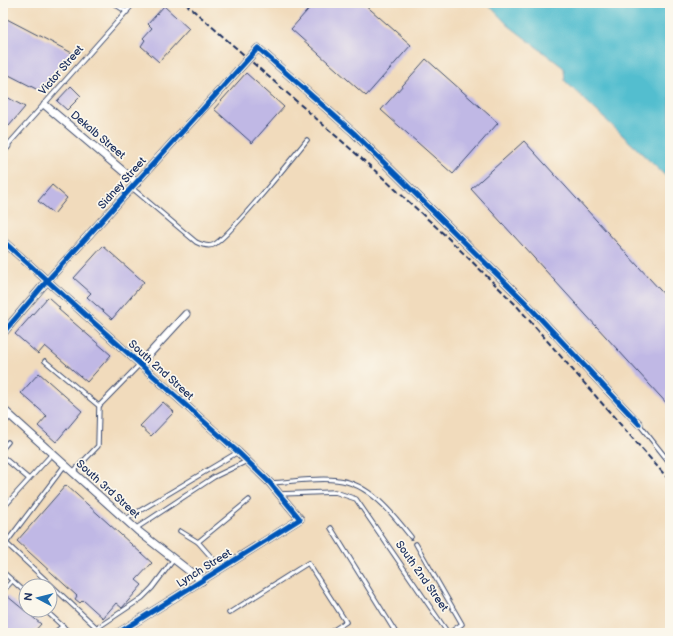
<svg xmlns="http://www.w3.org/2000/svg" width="673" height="636" font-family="'Balsamiq Sans',sans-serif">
<rect width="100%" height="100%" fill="#fbf7ec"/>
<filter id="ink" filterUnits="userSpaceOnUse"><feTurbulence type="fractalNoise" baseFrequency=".025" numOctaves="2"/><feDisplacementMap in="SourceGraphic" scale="8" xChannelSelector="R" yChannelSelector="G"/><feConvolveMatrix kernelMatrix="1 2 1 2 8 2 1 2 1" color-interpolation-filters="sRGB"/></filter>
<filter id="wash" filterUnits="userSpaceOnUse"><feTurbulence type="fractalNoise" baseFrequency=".012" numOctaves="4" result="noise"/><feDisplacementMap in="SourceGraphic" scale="16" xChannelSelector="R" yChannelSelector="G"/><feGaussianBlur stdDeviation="0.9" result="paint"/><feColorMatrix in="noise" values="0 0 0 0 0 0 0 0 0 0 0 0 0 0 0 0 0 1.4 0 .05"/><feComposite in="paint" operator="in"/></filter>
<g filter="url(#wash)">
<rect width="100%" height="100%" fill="#f1dbbc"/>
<polygon fill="#53becf" stroke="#377696" points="487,3 670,3 670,180 565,81 564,68 508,25"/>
<g id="blocks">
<g fill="#c0b8e5">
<polygon points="314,3 363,3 411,45 366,96 291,29"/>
<polygon points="164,6 189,29 159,62 141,46 145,40 143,38 152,28 148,24"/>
<polygon points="3,17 74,54 40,91 7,74 3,82"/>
<polygon points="426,59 498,123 453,174 381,110"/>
<polygon points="246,73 284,107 252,143 214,109"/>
<polygon points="71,86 81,96 67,110 57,101"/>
<polygon points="3,95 25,107 9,126 3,121 3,110 7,106 3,102"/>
<polygon points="524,141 670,301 670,407 471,189"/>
<polygon points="52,185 67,198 54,214 38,201"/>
<polygon points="103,246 144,282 112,319 87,297 91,293 74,278"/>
<polygon points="48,297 60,308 58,309 111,355 87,382 45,346 38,354 15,334"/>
<polygon points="39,373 82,411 56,442 38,426 47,416 21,393"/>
<polygon points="163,402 174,412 151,436 140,426"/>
<polygon points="66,485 152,563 136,580 142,585 122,608 116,603 103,618 83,600 80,603 75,599 77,596 17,541"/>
<polygon points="7,596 41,624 33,633 3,633 3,601"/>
</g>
</g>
</g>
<g filter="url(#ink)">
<use href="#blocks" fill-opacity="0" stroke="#3b496c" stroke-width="1"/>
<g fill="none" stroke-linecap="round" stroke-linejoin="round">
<g stroke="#3b496c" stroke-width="5.5">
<g id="service">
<polyline points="113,3 127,12"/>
<polyline points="7,146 134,3"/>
<path d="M132,188L196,242C202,245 207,247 213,245C227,240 293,157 307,140"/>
<polyline points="45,361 99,406 98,446 73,472"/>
<polyline points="99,406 140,364"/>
<polyline points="3,424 11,416"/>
<polyline points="639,424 670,463"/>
<polyline points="3,448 8,442"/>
<polyline points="3,457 29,479"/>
<polyline points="65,465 6,543 97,628 142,598 152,588 174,559"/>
<path d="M270,483C292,482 316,477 337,480C369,483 393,514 411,537"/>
<polyline points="279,494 335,492 356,499 448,633"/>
<polyline points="3,508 52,454"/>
<polyline points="126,519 238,452"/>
<polyline points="331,528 396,633"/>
<polyline points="135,529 214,477 247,461"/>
<polyline points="180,531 198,542"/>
<polyline points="416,544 462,624 449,633"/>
<polyline points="221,568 198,542 249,500"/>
<polyline points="3,572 26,593"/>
<polyline points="3,591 12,581"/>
<polyline points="45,610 70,633"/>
<polyline points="229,613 308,563 346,622 329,633"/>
<polyline points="54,633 63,626"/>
</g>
</g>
<g stroke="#3b496c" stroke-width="9">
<g id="minor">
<polyline points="45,105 137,183"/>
<polyline points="3,150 7,146"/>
<polyline points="3,241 238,452 270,483 300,519 118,633"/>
<polyline points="3,333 47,281 258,48 354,133 524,301 639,424"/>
<polyline points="140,364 186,314"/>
<polyline points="3,409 138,531 202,581"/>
</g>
</g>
<use href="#service" stroke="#fff" stroke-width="3.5"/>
<use href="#minor" stroke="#fff" stroke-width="7"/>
<polyline stroke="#1b2f5e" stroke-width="2" stroke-dasharray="6 3" stroke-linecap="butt" points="185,3 370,166 446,236 515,304 670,481"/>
<g stroke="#fbf7ec" stroke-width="8">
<g id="cycleway">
<polyline points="3,241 238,452 270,483 300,519 118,633"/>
<polyline points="3,333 47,281 258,48 354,133 524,301 639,424"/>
</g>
</g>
<use href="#cycleway" stroke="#0057b8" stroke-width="5"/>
</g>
</g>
<g text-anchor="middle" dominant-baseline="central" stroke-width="3.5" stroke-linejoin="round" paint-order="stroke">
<g font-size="11" fill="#1b2f5e" stroke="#fbf7ec">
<text transform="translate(61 70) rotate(-49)">Victor Street</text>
<text transform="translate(98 135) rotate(40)">Dekalb Street</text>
<text transform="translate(122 183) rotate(-48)">Sidney Street</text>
<text transform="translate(161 370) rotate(42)">South 2nd Street</text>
<text transform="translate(108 489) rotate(42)">South 3rd Street</text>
<text transform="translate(204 568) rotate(-32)">Lynch Street</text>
<text transform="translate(422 576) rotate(55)">South 2nd Street</text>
</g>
</g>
<rect width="673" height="636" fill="none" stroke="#fbf7ec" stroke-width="16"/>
<g transform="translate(38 598) rotate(277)"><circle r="19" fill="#fbf7ec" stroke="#a1a7b3"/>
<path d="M0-3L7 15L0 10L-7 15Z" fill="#1f6fb2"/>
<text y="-6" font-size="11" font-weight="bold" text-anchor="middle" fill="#1b2f5e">N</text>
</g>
</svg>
